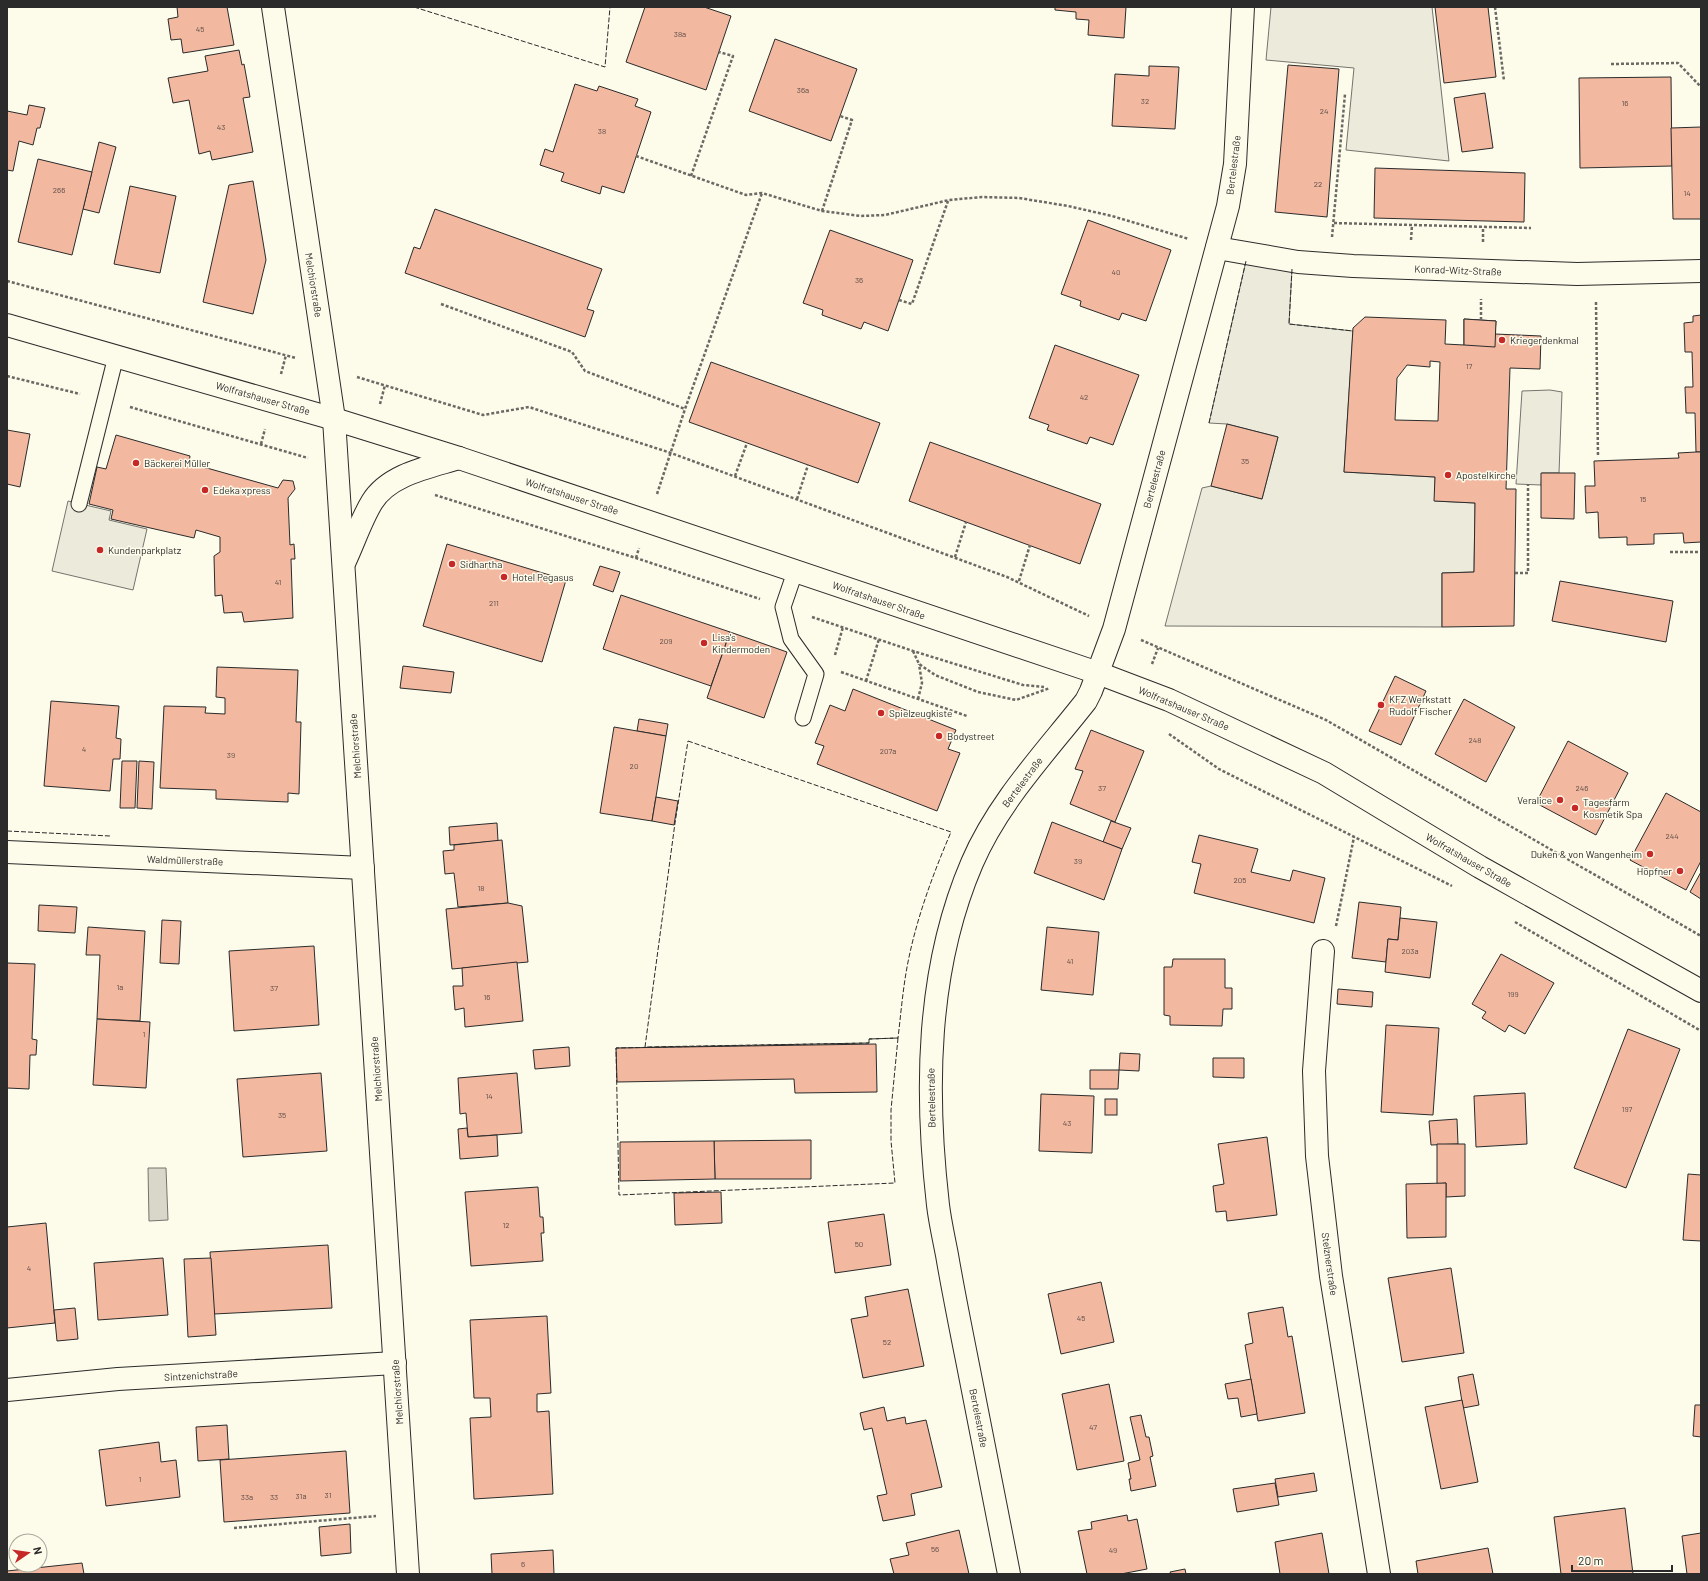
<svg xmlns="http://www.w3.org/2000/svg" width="1708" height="1581" font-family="Barlow,sans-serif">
<rect width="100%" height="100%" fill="#fdfbea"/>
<g fill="#ecebdb" stroke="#74746e">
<polygon points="1271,7 1432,7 1449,161 1346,150 1354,68 1266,60"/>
<polygon points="1246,261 1292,269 1289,324 1353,331 1344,472 1435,477 1435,501 1475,503 1474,572 1442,573 1442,627 1165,626 1202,488 1211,486 1262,499 1278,437 1227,424 1209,423"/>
</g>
<g fill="#eceadb" stroke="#74746e">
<polygon points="1550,390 1562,392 1559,473 1542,473 1541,485 1516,484 1522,391"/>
<polygon points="68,501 111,511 109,520 147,529 133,590 52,571"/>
</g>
<polygon fill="#d8d7c9" stroke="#74746e" points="148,1168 166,1168 168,1220 149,1221"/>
<g fill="#f2b8a0" stroke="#2b2b2b" fill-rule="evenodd">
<polygon points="177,7 227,7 234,45 183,53 181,39 171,40 168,19 178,17"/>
<polygon points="645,7 704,7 731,16 706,90 626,62"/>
<polygon points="1055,7 1126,7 1124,38 1088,35 1089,20 1076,19 1076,12 1055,10"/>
<polygon points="1435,7 1488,7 1496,77 1444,83"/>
<polygon points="775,39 857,69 831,141 749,111"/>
<polygon points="239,50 242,65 244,64 250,97 243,98 253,152 212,160 210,151 199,154 189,100 173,103 168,78 208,71 205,56"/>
<polygon points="1288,65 1339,69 1327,217 1275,212"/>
<polygon points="1149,66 1179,67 1175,129 1112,126 1115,74 1149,76"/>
<polygon points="1671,77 1672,166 1580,168 1579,78"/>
<polygon points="575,84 597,91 599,86 638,99 635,106 651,112 624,193 602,186 600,194 561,181 564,173 540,165 545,149 553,152"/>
<polygon points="1485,93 1493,148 1462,152 1454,98"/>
<polygon points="29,105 45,108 40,128 37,128 33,145 19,141 13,171 7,170 7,111 27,115"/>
<polygon points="1701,127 1701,219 1673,219 1671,128"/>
<polygon points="99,142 116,147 99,213 83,209"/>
<polygon points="38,159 92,172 72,255 18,242"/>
<polygon points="1375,168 1525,173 1524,222 1374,218"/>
<polygon points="253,181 266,260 253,314 203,302 229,185"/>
<polygon points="130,186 176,196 160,273 114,264"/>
<polygon points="435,209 602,269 587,309 594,311 585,337 405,273 414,247 420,249"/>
<polygon points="1088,220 1171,250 1146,321 1122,313 1119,320 1080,306 1081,301 1061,294"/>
<polygon points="830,230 913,260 888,331 864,322 861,329 822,315 823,310 803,303"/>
<polygon points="1701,315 1701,452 1696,452 1695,413 1686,413 1685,387 1693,387 1692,352 1685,352 1684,323 1693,322 1693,316"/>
<path d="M1365,317L1446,320L1445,344L1464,345V319L1496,321L1495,334L1541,336L1540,369L1510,368L1506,489H1516L1514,626L1442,627V573L1474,572L1475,503L1434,501L1435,477L1344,472L1353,328ZM1430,361L1440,362L1438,421L1395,420L1397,378L1407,365L1430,367Z"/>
<polygon points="1464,319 1496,321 1495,347 1464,345"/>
<polygon points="1055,345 1139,375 1113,445 1090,437 1087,444 1047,430 1049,425 1029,418"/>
<polygon points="711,362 880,423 858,483 689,422"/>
<polygon points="1227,424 1278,437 1262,499 1211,486"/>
<polygon points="7,430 30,434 20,487 7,484"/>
<polygon points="116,435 190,456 189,463 278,488 283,480 293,481 295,489 288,498 290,545 294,544 295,559 291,559 293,618 244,622 242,612 224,613 222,595 215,596 214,556 220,552 220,537 196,530 194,538 111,519 113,510 89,504 97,467 106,469"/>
<polygon points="930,442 1101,504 1080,564 909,501"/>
<polygon points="1696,452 1701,452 1701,542 1684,543 1683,533 1654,534 1654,544 1627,545 1627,537 1599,538 1598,512 1586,513 1585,486 1595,486 1594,461 1679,458 1678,453"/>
<polygon points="1541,473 1575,473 1574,519 1541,518"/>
<polygon points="447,544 566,580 542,662 423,626"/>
<polygon points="600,566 620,572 613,592 593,585"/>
<polygon points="1560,581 1673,601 1666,642 1552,621"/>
<polygon points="621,595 730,632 711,686 603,649"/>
<polygon points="730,632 787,652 764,718 707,698"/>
<polygon points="403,666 454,672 451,693 400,688"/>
<polygon points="217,667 298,670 296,722 301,722 299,794 288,793 288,802 216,799 216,790 160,788 164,706 206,707 205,713 225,714 225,698 216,697"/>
<polygon points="1395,676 1426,691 1401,745 1369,731"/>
<polygon points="853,689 956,730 948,749 960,753 937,811 817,764 824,746 815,743 830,705 845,711"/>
<polygon points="1464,699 1515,727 1486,782 1435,754"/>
<polygon points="51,701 119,706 116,738 121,739 120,759 113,759 110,791 44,786"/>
<polygon points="639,719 668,724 666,736 637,731"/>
<polygon points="614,727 666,736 652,821 600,813"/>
<polygon points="1091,730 1144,751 1115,822 1070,804 1083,771 1075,769"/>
<polygon points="1568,741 1628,773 1596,835 1536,803"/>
<polygon points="122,761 137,761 135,808 120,808"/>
<polygon points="139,761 154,762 152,809 137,808"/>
<polygon points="1666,793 1701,812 1701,861 1686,890 1630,860"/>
<polygon points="656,797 678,801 674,825 652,821"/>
<polygon points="1111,821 1131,828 1122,849 1103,842"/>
<polygon points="1052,822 1122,849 1104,900 1034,873"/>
<polygon points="497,823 498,841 450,845 449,827"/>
<polygon points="1199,835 1258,849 1251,872 1290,881 1293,870 1325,878 1314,923 1194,893 1201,864 1192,862"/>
<polygon points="502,840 508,903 458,907 454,873 445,874 443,851 454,850 454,845"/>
<polygon points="1701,872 1701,899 1690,892"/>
<polygon points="1359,902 1401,907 1398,940 1388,939 1386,962 1352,958"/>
<polygon points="508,903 522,906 528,962 452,969 446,909"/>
<polygon points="39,905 77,907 75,933 38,931"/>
<polygon points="1400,918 1437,922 1430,978 1385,972 1388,939 1398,940"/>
<polygon points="162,920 181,921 179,964 160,963"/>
<polygon points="88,927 145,931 140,1021 97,1019 100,955 86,955"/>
<polygon points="1047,927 1099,932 1093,995 1041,990"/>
<polygon points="314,946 319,1025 234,1031 229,951"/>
<polygon points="1501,954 1554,983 1525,1034 1509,1025 1505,1032 1482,1018 1486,1012 1472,1004"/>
<polygon points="1173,959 1225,959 1225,988 1232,988 1232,1009 1223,1009 1222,1026 1170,1025 1170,1016 1164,1015 1164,967 1172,967"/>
<polygon points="517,962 523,1021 465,1027 464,1008 455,1010 453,986 463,986 462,968"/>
<polygon points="7,963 35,964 32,1039 37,1040 36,1055 30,1055 29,1089 7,1088"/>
<polygon points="1338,989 1373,992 1372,1007 1337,1004"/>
<polygon points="97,1019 150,1022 146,1088 93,1085"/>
<polygon points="1386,1025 1439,1028 1433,1115 1381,1112"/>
<polygon points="1628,1029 1680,1049 1626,1188 1574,1168"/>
<polygon points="876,1044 877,1092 795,1093 794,1079 617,1082 616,1048"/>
<polygon points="569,1047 570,1066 535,1069 533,1050"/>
<polygon points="1120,1053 1140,1054 1139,1071 1119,1070"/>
<polygon points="1213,1058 1244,1058 1244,1078 1213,1077"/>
<polygon points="1090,1070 1119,1070 1118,1089 1090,1089"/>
<polygon points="321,1073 327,1151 243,1157 237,1079"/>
<polygon points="517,1073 522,1133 468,1137 466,1113 460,1114 458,1078"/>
<polygon points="1525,1093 1527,1144 1476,1147 1474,1096"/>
<polygon points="1041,1094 1094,1096 1092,1153 1039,1151"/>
<rect x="1105" y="1099" width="12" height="16"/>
<polygon points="1457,1119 1458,1144 1431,1145 1429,1121"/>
<polygon points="467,1128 468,1137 497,1135 498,1156 460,1159 458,1129"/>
<polygon points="1267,1137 1277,1215 1227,1221 1226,1211 1216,1212 1213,1186 1224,1184 1218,1144"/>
<polygon points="811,1140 811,1179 715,1179 714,1141"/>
<polygon points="714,1141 715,1179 620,1181 620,1142"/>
<polygon points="1437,1144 1465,1144 1465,1196 1446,1197 1446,1183 1437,1184"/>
<polygon points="1688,1174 1701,1175 1701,1241 1683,1240"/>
<polygon points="1446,1183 1446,1237 1407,1238 1406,1184"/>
<polygon points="538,1187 540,1217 543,1217 544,1233 541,1233 543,1261 471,1266 465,1192"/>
<polygon points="721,1192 722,1223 675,1225 674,1193"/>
<polygon points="884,1214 891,1265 835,1273 828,1222"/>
<polygon points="46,1223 55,1323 7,1328 7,1227"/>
<polygon points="328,1245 332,1308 214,1314 210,1252"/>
<polygon points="163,1258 168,1315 98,1320 94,1263"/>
<polygon points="211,1258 216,1335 188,1337 184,1259"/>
<polygon points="1451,1268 1464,1353 1402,1362 1388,1278"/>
<polygon points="1101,1282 1114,1342 1061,1354 1048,1294"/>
<polygon points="908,1289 924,1366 863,1378 851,1319 868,1316 865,1297"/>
<polygon points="1283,1307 1288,1337 1292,1336 1305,1413 1258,1421 1245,1345 1253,1343 1248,1313"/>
<polygon points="75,1308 78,1339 57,1341 54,1310"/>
<polygon points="547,1316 551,1393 537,1394 537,1412 549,1411 553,1494 474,1499 470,1418 491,1417 490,1398 474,1398 470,1320"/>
<polygon points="1473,1374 1479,1405 1463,1408 1458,1377"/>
<polygon points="1251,1379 1257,1414 1241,1417 1238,1398 1228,1399 1225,1384"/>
<polygon points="1109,1384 1124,1461 1077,1470 1062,1394"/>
<polygon points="1462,1400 1478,1482 1441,1489 1425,1407"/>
<polygon points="1695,1405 1701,1405 1701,1437 1693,1436"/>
<polygon points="884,1407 887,1421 905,1417 906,1424 926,1420 942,1487 911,1494 915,1515 883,1521 877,1496 887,1494 872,1428 864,1430 860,1413"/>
<polygon points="1141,1415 1146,1437 1149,1437 1153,1456 1150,1457 1156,1486 1131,1491 1129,1479 1131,1479 1128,1463 1140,1460 1130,1417"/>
<polygon points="227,1425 229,1459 198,1461 196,1427"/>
<polygon points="159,1442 161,1462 176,1460 180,1497 106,1506 99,1450"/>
<polygon points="346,1451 350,1513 224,1522 220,1460"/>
<polygon points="1314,1473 1317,1491 1278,1497 1275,1479"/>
<polygon points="1275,1483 1279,1505 1237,1512 1233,1489"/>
<polygon points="1625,1508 1633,1574 1561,1574 1554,1517"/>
<polygon points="1127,1515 1128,1521 1137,1519 1147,1569 1121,1574 1087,1574 1078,1531 1092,1529 1091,1522"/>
<polygon points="350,1524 351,1553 321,1556 319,1527"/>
<polygon points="959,1530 969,1574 894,1574 890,1559 909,1555 906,1543"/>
<polygon points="1322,1533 1329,1574 1280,1574 1275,1542"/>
<polygon points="1701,1533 1701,1574 1687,1574 1682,1536"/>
<polygon points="1488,1548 1493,1574 1418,1574 1416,1561"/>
<polygon points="553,1550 554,1574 492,1574 491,1554"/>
<polygon points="82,1563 84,1574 7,1574 7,1571"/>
<polygon points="1185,1569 1186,1574 1171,1574 1170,1572"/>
</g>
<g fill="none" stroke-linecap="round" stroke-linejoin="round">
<g stroke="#2b2b2b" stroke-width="17">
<g id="lane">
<polyline points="79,504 116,356"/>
<polyline points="795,572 783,607 791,639 816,674 803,718"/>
</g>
</g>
<g stroke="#2b2b2b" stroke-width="24">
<g id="street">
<polyline points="273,7 334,419 408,1574"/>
<polyline points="1217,248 1298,262 1353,266 1577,274 1701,271"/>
<path d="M345,561C354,542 361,520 372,502C389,474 430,467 459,458"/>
<polyline points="7,852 363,868"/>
<polyline points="1323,951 1314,1071 1317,1156 1331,1276 1379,1574"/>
<polyline points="7,1390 118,1379 395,1363"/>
<path d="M1009,1574C995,1503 981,1431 967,1360C960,1325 953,1290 947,1255C944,1239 940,1222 938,1205C925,1092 926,970 972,863C998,802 1046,752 1086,701L1091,691L1114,629L1228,206L1235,164L1243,7"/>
</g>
</g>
<g stroke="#2b2b2b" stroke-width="24">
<polyline id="primary" points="7,325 334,419 459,458 1098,673 1169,700 1324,773 1480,867 1701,991"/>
</g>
<g stroke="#6a6964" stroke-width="2.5" stroke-dasharray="3 2" stroke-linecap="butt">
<polyline points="1495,7 1504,81"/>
<polyline points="1611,64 1678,63 1701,87"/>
<polyline points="636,156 746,195 762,193 822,211 861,216 885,215 949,200 982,197 1019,198 1068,206 1112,216 1189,239"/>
<polyline points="691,176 733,56 719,52"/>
<polyline points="822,211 852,120 840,116"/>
<polyline points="1334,223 1531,228"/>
<polyline points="1332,237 1345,94"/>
<polyline points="1411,240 1412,225"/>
<polyline points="1483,242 1483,227"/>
<polyline points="7,281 296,358"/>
<polyline points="899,300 912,304 948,201"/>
<polyline points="1596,302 1598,457"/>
<polyline points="441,304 572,352 585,371 685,409"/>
<polyline points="1481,320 1481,299"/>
<polyline points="281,374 286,355"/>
<polyline points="7,376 80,394"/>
<polyline points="357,377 483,415 529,407 671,453 1007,577 1089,616"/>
<polyline points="380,404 385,385"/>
<polyline points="130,407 308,458"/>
<polyline points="261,444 265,429"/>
<polyline points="735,476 747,443"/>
<polyline points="657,494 685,409 762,193"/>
<polyline points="435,495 636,558 760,599"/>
<polyline points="797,499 808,465"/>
<polyline points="1670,552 1701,552"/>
<polyline points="955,557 966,522"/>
<polyline points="636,558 639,548"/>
<polyline points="1515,573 1528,573 1528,484"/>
<polyline points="1019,581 1030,545"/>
<polyline points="812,617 913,651 1023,685 1044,687"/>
<polyline points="1141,640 1326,720 1701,936"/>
<polyline points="913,651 919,664 935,675 978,692 1016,700 1050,688"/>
<polyline points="835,655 843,627"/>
<polyline points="1152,664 1158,648"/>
<polyline points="841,672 967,716"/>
<polyline points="866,681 879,639"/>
<polyline points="918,699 922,683 919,664"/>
<polyline points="1169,734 1219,769 1452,886"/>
<polyline points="1515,922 1701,1031"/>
<polyline points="1336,926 1354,837"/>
<polyline points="234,1528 376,1516"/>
</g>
<use href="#lane" stroke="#fdfbea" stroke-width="15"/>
<use href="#street" stroke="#fdfbea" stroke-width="22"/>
<use href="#primary" stroke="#fdfbea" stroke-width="22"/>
<g stroke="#2b2b2b" stroke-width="1" stroke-dasharray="5 2" stroke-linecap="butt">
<polyline points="414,7 605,67 610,7"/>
<polyline points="1292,269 1289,324 1353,331"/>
<polyline points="1209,423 1246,261"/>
<path d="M688,741L951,832C933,874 917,917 908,962C903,987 901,1013 898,1038L869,1039V1043L645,1047L675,823Z"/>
<polyline points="7,831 110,836"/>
<polygon points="898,1038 891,1110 891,1141 895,1183 619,1195 616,1048 869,1043 869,1039"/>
</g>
</g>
<g fill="#c62828" stroke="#fdfbea" stroke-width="1.5">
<circle cx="1502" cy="340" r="4"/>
<circle cx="136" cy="463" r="4"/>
<circle cx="1448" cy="475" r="4"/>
<circle cx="205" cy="490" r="4"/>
<circle cx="100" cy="550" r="4"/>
<circle cx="452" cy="564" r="4"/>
<circle cx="504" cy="577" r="4"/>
<circle cx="704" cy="643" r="4"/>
<circle cx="1381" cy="705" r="4"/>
<circle cx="881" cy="713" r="4"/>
<circle cx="939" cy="736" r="4"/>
<circle cx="1560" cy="800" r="4"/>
<circle cx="1575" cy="808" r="4"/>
<circle cx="1650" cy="854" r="4"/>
<circle cx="1680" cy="871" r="4"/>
</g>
<g text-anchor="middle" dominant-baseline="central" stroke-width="3" stroke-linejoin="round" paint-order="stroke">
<g font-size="8" fill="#5d4e48">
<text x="200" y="29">45</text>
<text x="680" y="34">38a</text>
<text x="803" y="90">36a</text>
<text x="1145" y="101">32</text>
<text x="1625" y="103">16</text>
<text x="1324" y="111">24</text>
<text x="221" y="127">43</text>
<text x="602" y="131">38</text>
<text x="1318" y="184">22</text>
<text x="59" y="190">266</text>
<text x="1687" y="193">14</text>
<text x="1116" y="272">40</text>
<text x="859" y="280">36</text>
<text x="1469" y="366">17</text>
<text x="1084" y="397">42</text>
<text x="1245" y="461">35</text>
<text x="1643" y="499">15</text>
<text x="278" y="582">41</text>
<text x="494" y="603">211</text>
<text x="666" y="641">209</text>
<text x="1475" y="740">248</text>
<text x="84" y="749">4</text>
<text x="888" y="751">207a</text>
<text x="231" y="755">39</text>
<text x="634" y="766">20</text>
<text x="1102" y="788">37</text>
<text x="1582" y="788">246</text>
<text x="1672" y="836">244</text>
<text x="1078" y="861">39</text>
<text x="1240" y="880">205</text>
<text x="481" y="888">18</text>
<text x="1410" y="951">203a</text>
<text x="1070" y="961">41</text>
<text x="120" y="987">1a</text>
<text x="274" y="988">37</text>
<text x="1513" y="994">199</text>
<text x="487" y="997">16</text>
<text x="144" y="1034">1</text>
<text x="489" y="1096">14</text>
<text x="1627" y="1109">197</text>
<text x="282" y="1115">35</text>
<text x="1067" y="1123">43</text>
<text x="506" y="1225">12</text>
<text x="859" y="1244">50</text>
<text x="29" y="1268">4</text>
<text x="1081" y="1318">45</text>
<text x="887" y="1342">52</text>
<text x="1093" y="1427">47</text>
<text x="140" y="1479">1</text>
<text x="328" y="1495">31</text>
<text x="301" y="1496">31a</text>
<text x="247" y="1497">33a</text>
<text x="274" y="1497">33</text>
<text x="935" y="1549">56</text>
<text x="1113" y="1550">49</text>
<text x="523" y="1564">6</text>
</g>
<g font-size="10" fill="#2b2b2b" stroke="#fdfbea">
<text transform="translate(1233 165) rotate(-83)">Bertelestraße</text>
<text transform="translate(1458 270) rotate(2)">Konrad-Witz-Straße</text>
<text transform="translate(314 285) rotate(81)">Melchiorstraße</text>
<text transform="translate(263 398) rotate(16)">Wolfratshauser Straße</text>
<text transform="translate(1154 479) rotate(-75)">Bertelestraße</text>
<text transform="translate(572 496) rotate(18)">Wolfratshauser Straße</text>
<text transform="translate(879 600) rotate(19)">Wolfratshauser Straße</text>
<text transform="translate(1184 708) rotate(23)">Wolfratshauser Straße</text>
<text transform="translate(355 746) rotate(-94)">Melchiorstraße</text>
<text transform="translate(1022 782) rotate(-53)">Bertelestraße</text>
<text transform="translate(185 860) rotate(2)">Waldmüllerstraße</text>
<text transform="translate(1469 860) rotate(30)">Wolfratshauser Straße</text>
<text transform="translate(376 1069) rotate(-94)">Melchiorstraße</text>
<text transform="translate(931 1098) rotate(-91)">Bertelestraße</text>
<text transform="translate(1330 1264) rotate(82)">Stelznerstraße</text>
<text transform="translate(201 1375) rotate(-3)">Sintzenichstraße</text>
<text transform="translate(397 1392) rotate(-94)">Melchiorstraße</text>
<text transform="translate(979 1418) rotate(79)">Bertelestraße</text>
</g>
<g font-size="10" fill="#2b2b2b" stroke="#fdfbea" text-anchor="start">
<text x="1510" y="340">Kriegerdenkmal</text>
<text x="144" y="463">Bäckerei Müller</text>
<text x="1456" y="475">Apostelkirche</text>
<text x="213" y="490">Edeka xpress</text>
<text x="108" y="550">Kundenparkplatz</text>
<text x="460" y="564">Sidhartha</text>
<text x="512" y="577">Hotel Pegasus</text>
<text x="712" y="637">Lisa's<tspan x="712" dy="12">Kindermoden</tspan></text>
<text x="1389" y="699">KFZ Werkstatt<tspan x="1389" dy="12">Rudolf Fischer</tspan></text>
<text x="889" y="713">Spielzeugkiste</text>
<text x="947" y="736">Bodystreet</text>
<text x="1552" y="800" text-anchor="end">Veralice</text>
<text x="1583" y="802">Tagesfarm<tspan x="1583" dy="12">Kosmetik Spa</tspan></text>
<text x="1642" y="854" text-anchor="end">Duken &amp; von Wangenheim</text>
<text x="1672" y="871" text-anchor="end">Höpfner</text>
</g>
</g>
<rect width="1708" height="1581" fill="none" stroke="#2b2b2b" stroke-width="16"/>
<g transform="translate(28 1553) rotate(77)"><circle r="19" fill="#fdfbea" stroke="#a9a89e"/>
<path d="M0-3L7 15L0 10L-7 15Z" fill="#c62828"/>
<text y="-6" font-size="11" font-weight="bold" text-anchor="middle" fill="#2b2b2b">N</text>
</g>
<path d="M1572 1565v6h100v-6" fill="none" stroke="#2b2b2b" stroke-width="2"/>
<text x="1578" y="1565" font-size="12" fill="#2b2b2b" stroke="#fdfbea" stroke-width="3" paint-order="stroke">20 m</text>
</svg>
